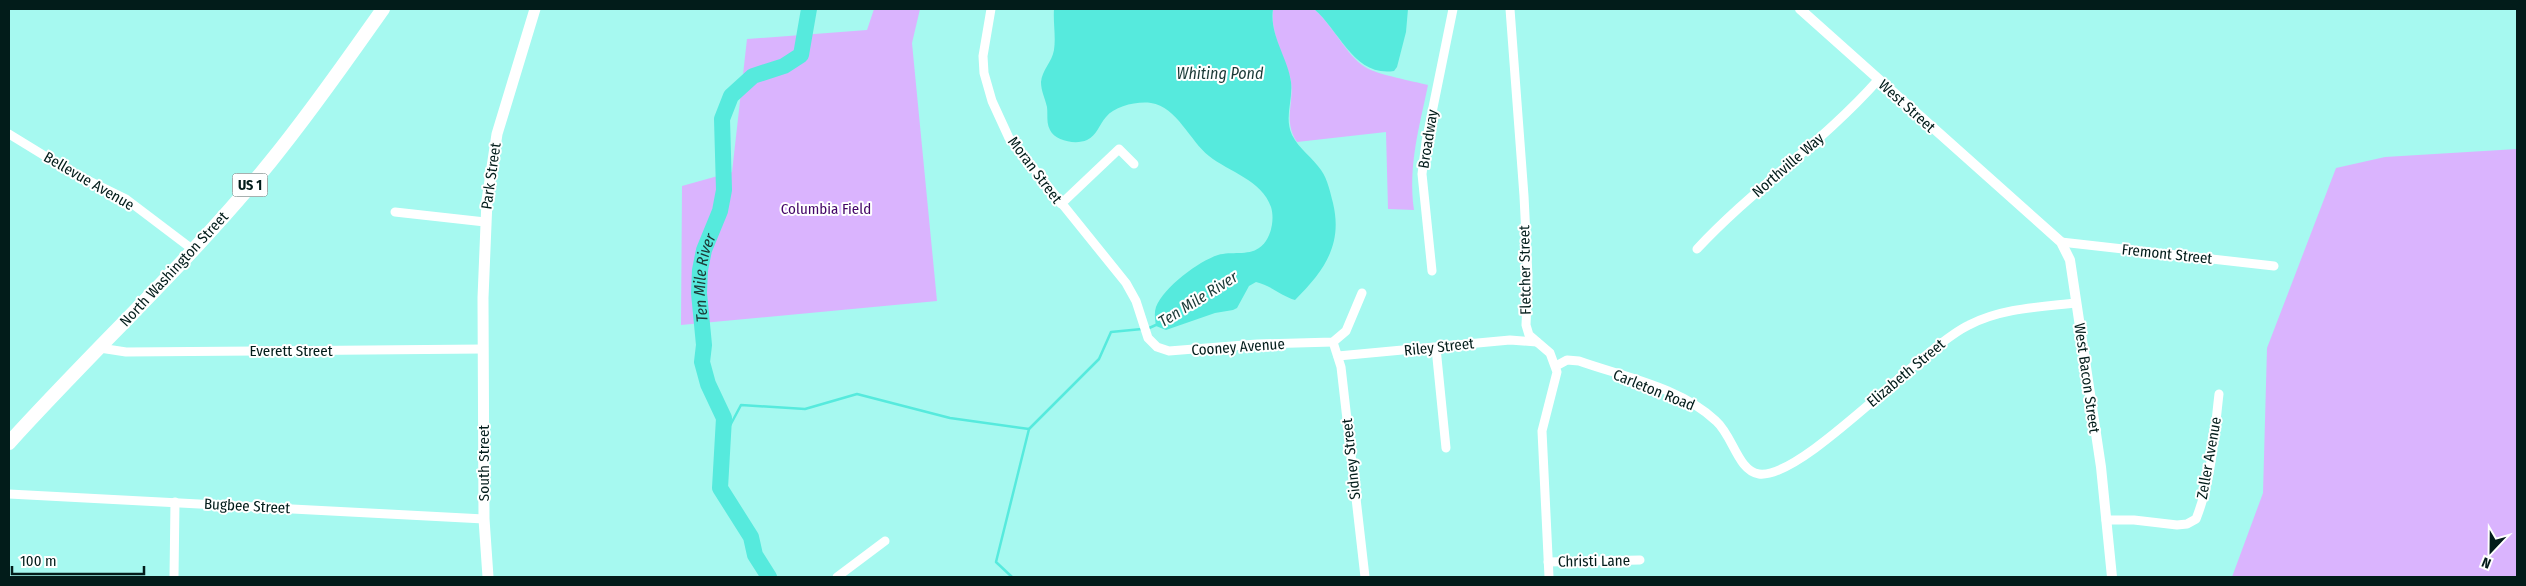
<svg xmlns="http://www.w3.org/2000/svg" width="2526" height="586" font-family="'Fira Sans Condensed',sans-serif">
<rect width="100%" height="100%" fill="#a6f9f0"/>
<g fill="#dab4fe">
<polygon points="874,9 920,9 912,43 937,301 681,325 682,186 732,172 747,39 867,30"/>
<path d="M1273,9H1314C1333,25 1346,55 1365,67C1378,75 1413,81 1428,85C1419,129 1408,165 1414,210L1388,209L1386,132L1297,142C1282,120 1296,100 1290,77C1284,55 1270,33 1273,9Z"/>
<polygon points="2517,149 2517,577 2232,577 2263,493 2267,348 2336,168 2385,157"/>
</g>
<g fill="#56eadd">
<path d="M1054,9H1273C1269,35 1288,58 1291,82C1293,101 1284,117 1292,135C1299,149 1313,158 1321,170C1328,180 1330,192 1333,203C1343,245 1324,271 1295,300C1281,296 1270,285 1256,282L1249,286L1237,308L1233,310L1215,313L1166,330L1156,326C1155,319 1154,313 1156,307C1164,287 1199,261 1218,255C1231,251 1248,256 1259,248C1271,240 1275,220 1271,207C1262,180 1229,172 1209,156C1190,141 1177,107 1151,103C1137,101 1115,106 1106,117C1099,125 1097,135 1087,140C1076,145 1055,141 1050,130C1046,123 1048,114 1047,107C1045,98 1041,91 1041,82C1042,70 1052,62 1054,50C1056,37 1053,22 1054,9Z"/>
<path d="M1314,9H1408L1406,32L1397,67L1394,71C1354,77 1340,31 1314,9Z"/>
</g>
<g fill="none" stroke-linecap="round" stroke-linejoin="round">
<g stroke="#56eadd" stroke-width="2.5">
<polyline points="1147,329 1158,324"/>
<polyline points="725,435 741,405 805,409 857,394 950,418 1029,429"/>
<polyline points="1012,577 996,562 1029,429 1099,359 1111,332 1142,329"/>
</g>
<path stroke="#56eadd" stroke-width="16" id="s1" d="M769,577L755,555L751,537L720,488L724,418L708,384L702,362L704,345L699,293L700,270L704,250L720,211L724,190L722,119L731,96L753,76L784,66L801,55L809,9"/>
<g stroke="#fff" stroke-width="9">
<polyline points="991,9 983,56 984,73 992,101 1009,138 1126,283 1136,301 1148,338 1157,347 1169,351 1257,344 1333,342 1346,331 1362,293"/>
<polyline points="1510,9 1524,196 1528,277 1526,325 1529,335 1550,353 1557,372 1542,431 1549,577"/>
<polyline points="9,134 71,172 126,199 192,249"/>
<polyline points="1061,204 1119,149 1134,164"/>
<polyline points="395,212 485,222"/>
<polyline points="2061,242 2274,266"/>
<path d="M1697,249C1754,188 1823,142 1878,80"/>
<polyline points="1432,271 1422,174 1426,142 1453,9"/>
<polyline points="1333,342 1341,367 1365,577"/>
<polyline points="100,348 126,352 483,349"/>
<polyline points="1436,348 1446,448"/>
<polyline points="1338,356 1510,340 1537,342"/>
<path d="M1556,366L1567,360L1579,361C1624,377 1680,387 1716,421C1733,436 1738,471 1759,474C1802,480 1921,348 1969,325C2002,308 2040,307 2076,303"/>
<polyline points="9,494 484,519"/>
<path d="M2106,520H2134L2177,525L2187,524L2196,519C2212,479 2214,436 2219,394"/>
<polyline points="1548,562 1640,560"/>
<polyline points="174,577 175,502"/>
<polyline points="837,577 885,541"/>
</g>
<polyline stroke="#fff" stroke-width="10" points="1800,9 2061,242 2070,260 2101,467 2112,577"/>
<polyline stroke="#fff" stroke-width="11" points="488,577 484,519 483,298 487,200 497,134 535,9"/>
<path stroke="#fff" stroke-width="14" d="M9,443C95,348 190,261 271,161C311,112 347,60 383,9"/>
</g>
<g text-anchor="middle" dominant-baseline="central" stroke-width="4" stroke-linejoin="round" paint-order="stroke">
<rect fill="#fff" stroke="#4e605f" stroke-width="1" x="232.5" y="173.5" width="35" height="23" rx="4"/>
<g font-size="14" font-weight="bold" fill="#021c1a">
<text x="250" y="185">US 1</text>
</g>
<g font-size="15" fill="#021c1a" stroke="#fff">
<text transform="translate(1907 106) rotate(42)">West Street</text>
<text transform="translate(1428 139) rotate(-81)">Broadway</text>
<text transform="translate(1788 165) rotate(-41)">Northville Way</text>
<text transform="translate(1035 170) rotate(53)">Moran Street</text>
<text transform="translate(491 176) rotate(-82)">Park Street</text>
<text transform="translate(89 181) rotate(30)">Bellevue Avenue</text>
<text transform="translate(2167 254) rotate(6)">Fremont Street</text>
<text transform="translate(174 269) rotate(-47)">North Washington Street</text>
<text transform="translate(1525 270) rotate(-91)">Fletcher Street</text>
<text transform="translate(1238 347) rotate(-4)">Cooney Avenue</text>
<text transform="translate(1439 347) rotate(-6)">Riley Street</text>
<text x="291" y="351">Everett Street</text>
<text transform="translate(1906 373) rotate(-40)">Elizabeth Street</text>
<text transform="translate(2087 378) rotate(82)">West Bacon Street</text>
<text transform="translate(1654 390) rotate(22)">Carleton Road</text>
<text transform="translate(2209 458) rotate(-80)">Zeller Avenue</text>
<text transform="translate(1351 459) rotate(-96)">Sidney Street</text>
<text transform="translate(484 463) rotate(-90)">South Street</text>
<text transform="translate(247 506) rotate(3)">Bugbee Street</text>
<text transform="translate(1594 561) rotate(-1)">Christi Lane</text>
</g>
<g font-size="15" fill="#430567" stroke="#fff">
<text x="826" y="209">Columbia Field</text>
</g>
<g font-size="16" font-style="italic" fill="#1b3a37" stroke="#fff">
<text x="1220" y="73">Whiting Pond</text>
<text stroke="none"><textPath href="#s1" startOffset="318">Ten Mile River</textPath></text>
<text transform="translate(1198 299) rotate(-32)">Ten Mile River</text>
</g>
</g>
<rect width="2526" height="586" fill="none" stroke="#021c1a" stroke-width="20"/>
<g transform="translate(2491 551) rotate(202)" stroke="#ffffff" stroke-width="4" paint-order="stroke">
<path d="M0-4L9 19L0 12L-9 19Z" fill="#021c1a"/>
<text y="-8" font-size="14" font-weight="bold" text-anchor="middle" fill="#021c1a">N</text>
</g>
<path d="M12 566v8h132v-8" fill="none" stroke="#021c1a" stroke-width="2.5"/>
<text x="20" y="566" font-size="15" fill="#021c1a" stroke="#ffffff" stroke-width="4" paint-order="stroke">100 m</text>
</svg>
